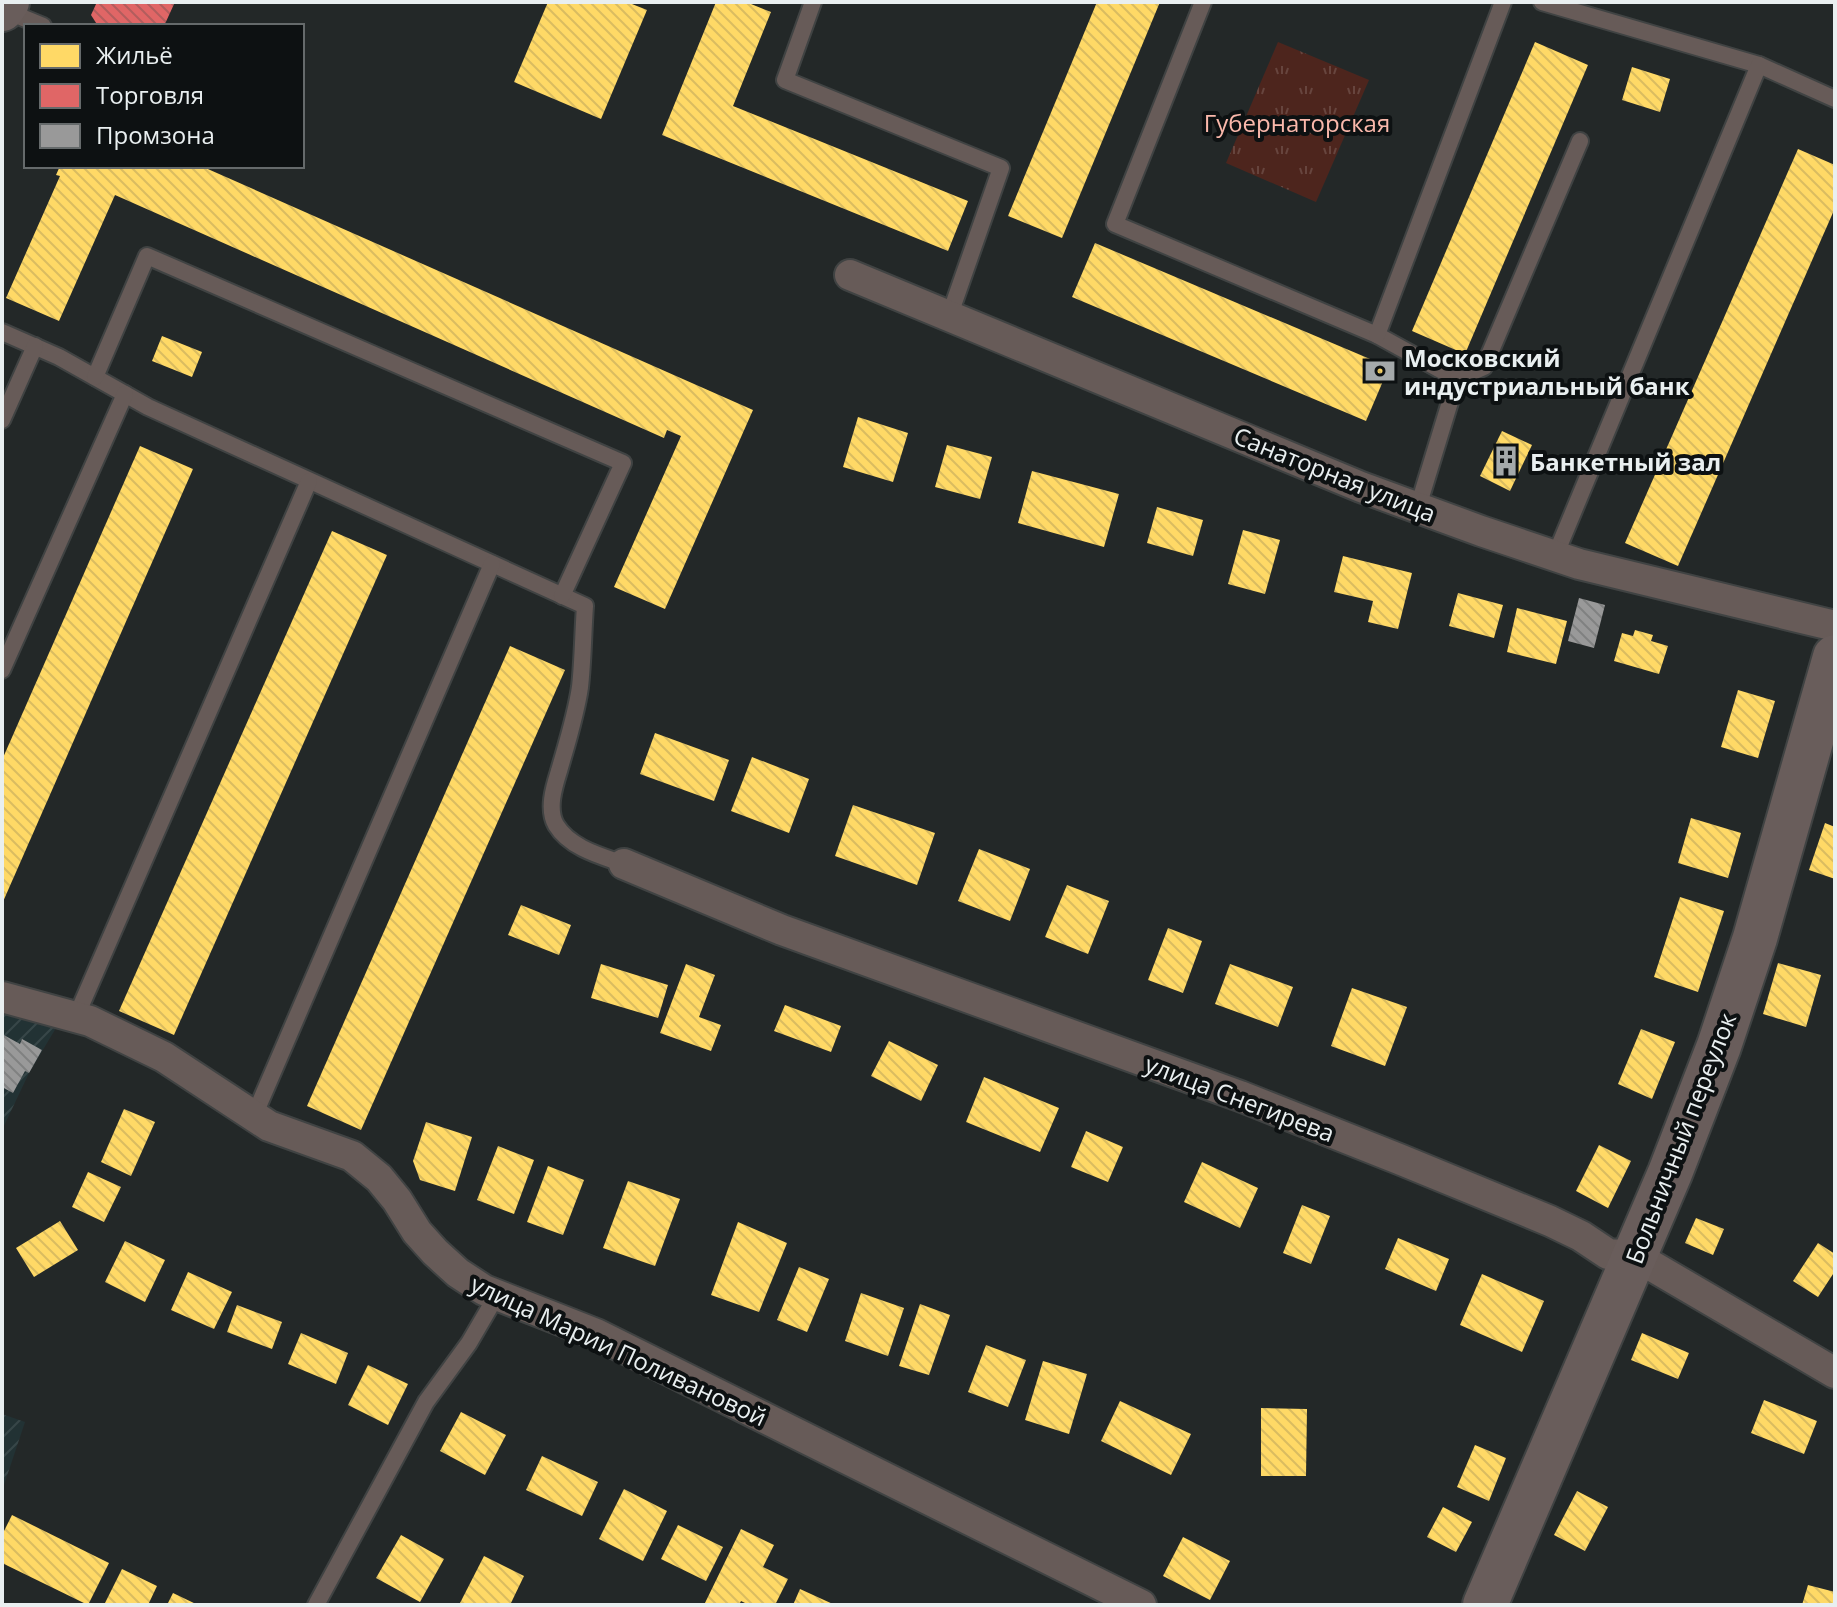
<svg xmlns="http://www.w3.org/2000/svg" width="1837" height="1607" font-family="'Open Sans',sans-serif">
<defs>
<pattern id="industrial-furrows" width="10" height="10" patternUnits="userSpaceOnUse" patternTransform="scale(2)"><rect width="10" height="10" fill="#223234"/><path d="M-1 1l2-2M0 10L10 0M9 11l2-2" fill="none" stroke="#374648"/></pattern>
<pattern id="park-tufts" width="24" height="20" patternUnits="userSpaceOnUse" patternTransform="scale(2)"><rect width="24" height="20" fill="#4d251d"/><path d="M3 7l-1-3M5 7V3M7 7l1-3M15 17l-1-3M17 17v-4M19 17l1-3" fill="none" stroke="#67453e"/></pattern>
<pattern id="homes-back-hatch" width="6" height="6" patternUnits="userSpaceOnUse" patternTransform="scale(2)"><rect width="6" height="6" fill="#ffd966"/><path d="M-1 5l2 2M0 0l6 6M5-1l2 2" fill="none" stroke="#dabc60"/></pattern>
<pattern id="shops-back-hatch" width="6" height="6" patternUnits="userSpaceOnUse" patternTransform="scale(2)"><rect width="6" height="6" fill="#e06666"/><path d="M-1 5l2 2M0 0l6 6M5-1l2 2" fill="none" stroke="#b25d5d"/></pattern>
<pattern id="industry-back-hatch" width="6" height="6" patternUnits="userSpaceOnUse" patternTransform="scale(2)"><rect width="6" height="6" fill="#999"/><path d="M-1 5l2 2M0 0l6 6M5-1l2 2" fill="none" stroke="#808181"/></pattern>
</defs>
<rect width="100%" height="100%" fill="#232828"/>
<g fill="url(#industrial-furrows)">
<polygon points="2,1008 59,1023 29,1073 2,1130"/>
<polygon points="2,1414 25,1422 2,1491"/>
</g>
<polygon fill="url(#park-tufts)" points="1278,42 1369,80 1316,202 1226,163"/>
<g fill="url(#homes-back-hatch)">
<polygon points="548,2 627,2 647,10 601,119 514,82"/>
<polygon points="716,2 746,2 771,12 733,106 968,201 948,251 662,135"/>
<polygon points="1097,2 1160,2 1062,238 1008,216"/>
<polygon points="1535,42 1588,65 1465,354 1412,331"/>
<polygon points="1632,67 1670,79 1660,112 1622,100"/>
<polygon points="1798,149 1835,165 1835,208 1678,566 1625,543"/>
<polygon points="60,166 201,166 753,410 665,609 614,587 681,436 667,430 664,438 115,195 59,321 6,298 60,176 56,175"/>
<polygon points="1095,243 1389,367 1366,421 1072,297"/>
<polygon points="162,336 202,352 192,377 152,361"/>
<polygon points="858,417 908,433 893,482 843,467"/>
<polygon points="1502,431 1532,445 1510,491 1480,476"/>
<polygon points="947,445 992,457 980,499 935,487"/>
<polygon points="140,446 193,469 2,904 2,760"/>
<polygon points="1032,471 1119,494 1104,547 1018,523"/>
<polygon points="1157,507 1203,520 1193,556 1147,543"/>
<polygon points="1243,530 1280,540 1265,594 1228,584"/>
<polygon points="332,531 387,555 174,1035 119,1011"/>
<polygon points="1343,556 1412,573 1398,629 1368,622 1373,601 1334,592"/>
<polygon points="1458,593 1503,605 1494,638 1449,626"/>
<polygon points="1517,608 1567,621 1556,664 1507,652"/>
<polygon points="1635,630 1653,635 1651,641 1668,646 1659,674 1614,661 1622,633 1633,636"/>
<polygon points="510,646 565,670 361,1130 307,1106"/>
<polygon points="1738,690 1775,701 1758,758 1721,747"/>
<polygon points="655,733 729,760 714,801 640,774"/>
<polygon points="752,757 809,779 789,833 731,811"/>
<polygon points="853,805 935,833 917,885 835,856"/>
<polygon points="1691,818 1741,833 1728,878 1678,863"/>
<polygon points="1825,823 1835,827 1835,879 1809,870"/>
<polygon points="979,849 1030,869 1010,921 958,901"/>
<polygon points="1067,885 1109,901 1088,954 1045,937"/>
<polygon points="1680,897 1724,911 1698,992 1654,977"/>
<polygon points="521,905 571,925 559,955 508,935"/>
<polygon points="1168,928 1202,941 1183,993 1148,980"/>
<polygon points="1778,963 1821,975 1806,1027 1763,1014"/>
<polygon points="601,964 668,985 658,1018 591,998"/>
<polygon points="686,964 715,975 699,1017 721,1025 711,1051 660,1033"/>
<polygon points="1230,964 1293,987 1278,1027 1215,1004"/>
<polygon points="1352,988 1407,1007 1385,1066 1331,1046"/>
<polygon points="785,1005 841,1026 831,1052 774,1031"/>
<polygon points="1641,1029 1675,1042 1652,1099 1618,1084"/>
<polygon points="889,1041 938,1065 921,1101 871,1076"/>
<polygon points="984,1077 1059,1108 1040,1152 966,1122"/>
<polygon points="124,1109 155,1122 131,1176 101,1162"/>
<polygon points="426,1122 472,1137 455,1191 420,1180 413,1161"/>
<polygon points="1086,1131 1123,1147 1108,1182 1071,1167"/>
<polygon points="1599,1145 1631,1161 1608,1208 1576,1191"/>
<polygon points="498,1146 534,1160 514,1214 477,1200"/>
<polygon points="1202,1162 1258,1188 1240,1228 1184,1202"/>
<polygon points="548,1166 584,1180 563,1235 527,1222"/>
<polygon points="88,1172 121,1187 104,1222 72,1207"/>
<polygon points="628,1181 680,1199 655,1266 603,1248"/>
<polygon points="1302,1205 1330,1216 1311,1264 1283,1253"/>
<polygon points="1696,1218 1724,1229 1713,1255 1685,1243"/>
<polygon points="60,1221 78,1250 34,1277 16,1248"/>
<polygon points="738,1222 787,1243 759,1312 711,1295"/>
<polygon points="1398,1238 1449,1259 1436,1291 1385,1269"/>
<polygon points="125,1241 165,1260 145,1302 105,1282"/>
<polygon points="1818,1243 1835,1254 1835,1271 1818,1297 1793,1281"/>
<polygon points="799,1267 829,1279 807,1332 777,1320"/>
<polygon points="188,1272 232,1292 214,1329 171,1310"/>
<polygon points="1482,1274 1544,1301 1522,1352 1460,1325"/>
<polygon points="861,1293 904,1308 888,1356 845,1341"/>
<polygon points="920,1304 950,1315 929,1375 899,1366"/>
<polygon points="237,1305 282,1322 272,1349 227,1332"/>
<polygon points="301,1333 348,1353 336,1384 288,1364"/>
<polygon points="1642,1333 1689,1353 1678,1379 1631,1360"/>
<polygon points="986,1345 1026,1360 1008,1407 968,1392"/>
<polygon points="1043,1361 1087,1374 1069,1434 1025,1420"/>
<polygon points="368,1365 408,1384 388,1425 348,1405"/>
<polygon points="1764,1400 1817,1421 1804,1454 1751,1433"/>
<polygon points="1120,1401 1191,1434 1171,1475 1101,1441"/>
<polygon points="1261,1408 1307,1409 1306,1476 1261,1476"/>
<polygon points="461,1412 506,1435 485,1475 440,1451"/>
<polygon points="1475,1445 1506,1458 1489,1501 1457,1487"/>
<polygon points="542,1456 598,1482 582,1516 526,1490"/>
<polygon points="624,1489 667,1511 643,1561 599,1539"/>
<polygon points="1577,1491 1608,1507 1585,1551 1554,1535"/>
<polygon points="1443,1507 1472,1522 1456,1552 1427,1537"/>
<polygon points="12,1515 109,1563 88,1605 2,1563 2,1535"/>
<polygon points="678,1525 723,1547 706,1581 661,1559"/>
<polygon points="741,1529 774,1545 763,1567 788,1579 775,1605 749,1605 741,1601 739,1605 704,1605"/>
<polygon points="401,1535 444,1559 420,1602 376,1578"/>
<polygon points="1183,1537 1230,1561 1210,1600 1163,1576"/>
<polygon points="484,1556 524,1576 510,1605 459,1605"/>
<polygon points="122,1569 157,1586 148,1605 105,1603"/>
<polygon points="1808,1585 1835,1592 1835,1605 1802,1605"/>
<polygon points="800,1589 835,1605 793,1605"/>
<polygon points="173,1593 198,1605 167,1605"/>
</g>
<polygon fill="url(#shops-back-hatch)" points="97,2 175,2 164,26 98,26 91,15"/>
<g fill="url(#industry-back-hatch)">
<polygon points="1579,598 1605,605 1594,648 1568,641"/>
<polygon points="2,1034 20,1044 22,1039 42,1050 29,1073 25,1071 13,1093 2,1087"/>
</g>
<g fill="none" stroke-linecap="round" stroke-linejoin="round">
<g stroke="#404343" stroke-width="20">
<g id="lane">
<polyline points="813,2 785,80 1001,168 949,317"/>
<polyline points="1203,2 1115,224 1377,335 1457,379"/>
<polyline points="1542,2 1759,65"/>
<polyline points="4,10 43,26"/>
<path d="M2,332L59,357L148,407L585,606C583,633 583,660 580,687C576,715 567,743 559,771C554,787 547,809 556,825C570,848 601,856 624,864"/>
<polyline points="1377,335 1503,2"/>
<polyline points="95,377 147,256 623,463 562,596"/>
<polyline points="2,420 35,346"/>
<polyline points="1418,507 1457,379 1484,367 1580,141"/>
<polyline points="1555,556 1759,65 1835,99"/>
<polyline points="2,670 125,394"/>
<polyline points="76,1017 309,481"/>
<polyline points="254,1116 492,564"/>
<polyline points="316,1605 426,1402 469,1343 497,1295"/>
</g>
</g>
<g stroke="#404343" stroke-width="34">
<g id="street">
<polyline points="850,275 1361,487 1481,531 1579,564 1835,626"/>
<polyline points="624,864 782,930 1240,1096 1399,1159 1550,1221 1581,1236 1608,1254 1635,1256 1835,1373"/>
<polyline points="2,997 90,1021 164,1057 269,1126 352,1156 379,1178 397,1200 417,1232 435,1252 458,1273 484,1290 596,1334 1141,1605"/>
</g>
</g>
<g stroke="#404343" stroke-width="48">
<g id="secondary">
<polyline points="2,9 7,2"/>
<polyline points="1485,1605 1670,1173 1719,1046 1755,938 1835,657"/>
</g>
</g>
<use href="#lane" stroke="#675b58" stroke-width="16"/>
<use href="#street" stroke="#675b58" stroke-width="30"/>
<use href="#secondary" stroke="#695d5b" stroke-width="44"/>
</g>
<defs>
<g id="bank-bare" transform="scale(2.4)"><path d="M-6-4H6V4H-6ZM0-2.3a2.3 2.3 0 1 0 0 4.6a2.3 2.3 0 1 0 0-4.6Z" fill="#a4a9aa" stroke="#0d1112" stroke-width="2.5" paint-order="stroke"/></g>
<g id="building-bare" transform="scale(2.4)"><path d="M-4-6H4V6H1V3H-1V6H-4ZM-2.5-4.3h1.7v1.8h-1.7ZM.8-4.3h1.7v1.8H.8ZM-2.5-1h1.7V.8h-1.7ZM.8-1h1.7V.8H.8Z" fill="#a4a9aa" stroke="#0d1112" stroke-width="2.5" paint-order="stroke"/></g>
</defs>
<g fill-rule="evenodd">
<use href="#bank-bare" x="1380" y="371"/>
<use href="#building-bare" x="1506" y="461"/>
</g>
<g text-anchor="middle" dominant-baseline="central" stroke-width="8" stroke-linejoin="round" paint-order="stroke">
<g font-size="24" fill="#fab8ab" stroke="#0d1112">
<text x="1297" y="122">Губернаторская</text>
</g>
<g font-size="24" font-weight="bold" fill="#e9eff0" stroke="#0d1112" text-anchor="start">
<text x="1404" y="357">Московский<tspan x="1404" dy="28">индустриальный банк</tspan></text>
<text x="1530" y="461">Банкетный зал</text>
</g>
<g font-size="24" fill="#e9eff0" stroke="#0d1112">
<text transform="translate(1335 474) rotate(22)">Санаторная улица</text>
<text transform="translate(1240 1098) rotate(21)">улица Снегирева</text>
<text transform="translate(1680 1138) rotate(-69)">Больничный переулок</text>
<text transform="translate(619 1350) rotate(25)">улица Марии Поливановой</text>
</g>
</g>
<rect width="1837" height="1607" fill="none" stroke="#e9eff0" stroke-width="8"/>
<rect x="24" y="24" width="280" height="144" fill="#0d1112" stroke="#656a6b" stroke-width="2"/>
<rect x="40" y="44" width="40" height="24" fill="#ffd966" stroke="#656a6b" stroke-width="2"/>
<text x="96" y="64" font-size="24" fill="#e9eff0">Жильё</text>
<rect x="40" y="84" width="40" height="24" fill="#e06666" stroke="#656a6b" stroke-width="2"/>
<text x="96" y="104" font-size="24" fill="#e9eff0">Торговля</text>
<rect x="40" y="124" width="40" height="24" fill="#999999" stroke="#656a6b" stroke-width="2"/>
<text x="96" y="144" font-size="24" fill="#e9eff0">Промзона</text>
</svg>
